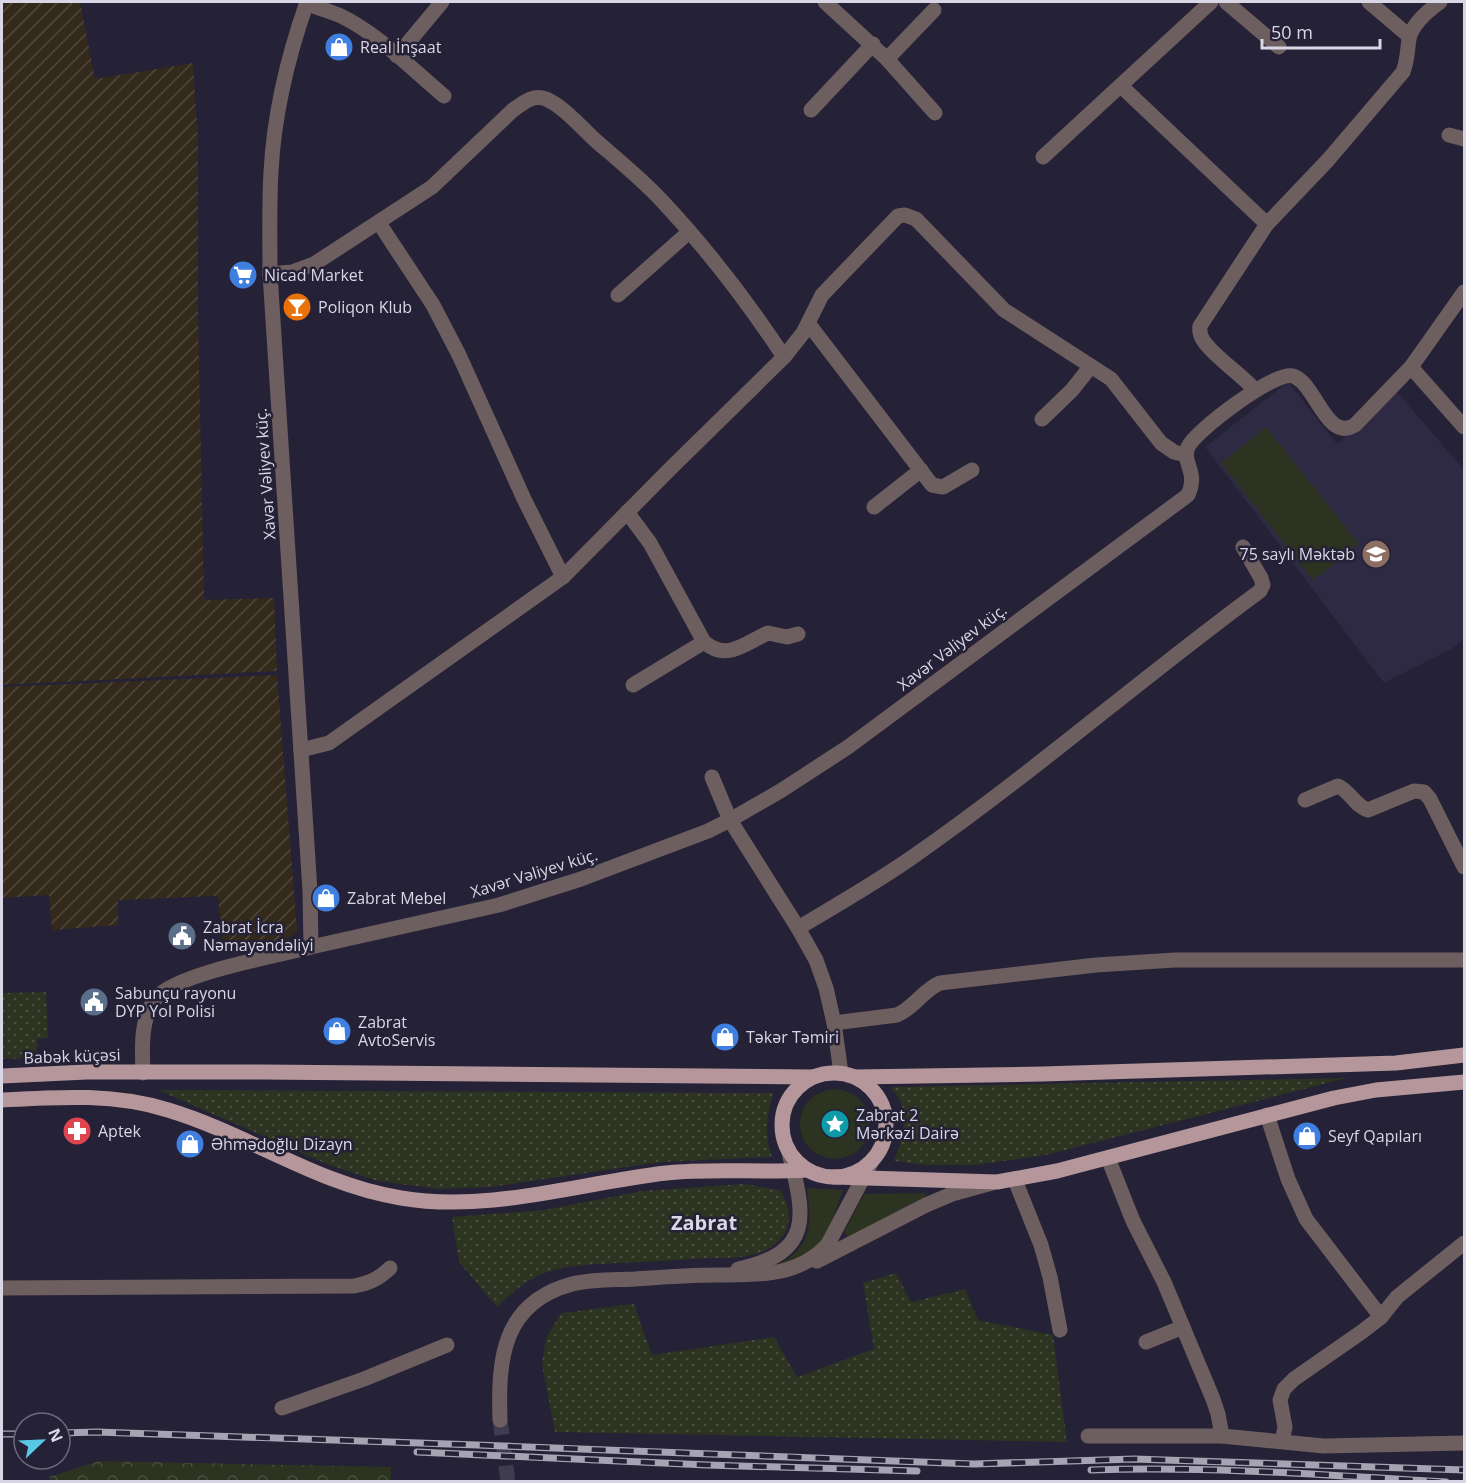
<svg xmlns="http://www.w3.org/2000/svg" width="1466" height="1483" font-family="'Open Sans',sans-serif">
<defs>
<pattern id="industrial-furrows" width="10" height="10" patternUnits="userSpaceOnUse" patternTransform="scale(1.5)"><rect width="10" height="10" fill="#342a1b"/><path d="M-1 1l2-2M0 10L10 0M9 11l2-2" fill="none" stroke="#51483c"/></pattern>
<pattern id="forest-crowns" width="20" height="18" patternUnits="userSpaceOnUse" patternTransform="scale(1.5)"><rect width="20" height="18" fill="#2c3320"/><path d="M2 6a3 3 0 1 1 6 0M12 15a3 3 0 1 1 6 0" fill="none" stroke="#4a5040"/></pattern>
<pattern id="park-dots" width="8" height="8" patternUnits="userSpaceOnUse" patternTransform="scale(1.5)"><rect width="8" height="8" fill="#2c3320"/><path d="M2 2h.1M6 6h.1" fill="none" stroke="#4a5040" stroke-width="1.8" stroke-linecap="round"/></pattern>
</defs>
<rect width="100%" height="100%" fill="#252136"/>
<polygon fill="#2e2a44" points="1288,382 1337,444 1397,392 1464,470 1464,639 1453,648 1384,683 1205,447"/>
<g fill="url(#industrial-furrows)">
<polygon points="2,2 80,2 95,79 193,63 198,142 198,316 204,600 274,598 277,671 2,685"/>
<polygon points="277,675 297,931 280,945 223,950 218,896 118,900 118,925 52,930 49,895 2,898 2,687"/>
</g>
<g fill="#2c3320">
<polygon points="1266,427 1359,544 1313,580 1221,463"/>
<circle cx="835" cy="1124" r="35"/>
<path d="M807,1188L843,1190C827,1237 825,1250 775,1267C814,1244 811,1229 807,1188Z"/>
<polygon points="926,1193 925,1197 848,1237 844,1232 864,1194"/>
</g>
<polygon fill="url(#forest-crowns)" points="99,1461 391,1467 391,1481 52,1482 49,1477"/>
<g fill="url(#park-dots)">
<polygon points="46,992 48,1038 38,1039 36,1058 2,1059 2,993"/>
<path d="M1347,1078L1046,1155L974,1165H926L894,1161C900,1144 909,1121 901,1103C899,1098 894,1092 891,1087Z"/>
<path d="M158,1090L773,1093C767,1116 764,1134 772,1157L661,1162L491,1187L438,1189L378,1181L329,1165Z"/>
<path d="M744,1184L780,1190C798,1217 788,1245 756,1254C742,1258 725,1258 710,1258C679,1260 649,1262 618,1263C594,1265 568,1264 545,1273C526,1280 511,1293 497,1307L459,1262L452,1217L544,1210L642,1191Z"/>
<polygon points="896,1273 911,1302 965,1289 978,1320 1053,1335 1067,1442 555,1432 542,1364 546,1338 561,1313 634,1304 652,1355 774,1337 797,1377 874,1349 863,1283"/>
</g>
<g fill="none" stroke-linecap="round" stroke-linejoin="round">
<polyline stroke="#403c50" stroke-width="15" stroke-dasharray="15 8" stroke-linecap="butt" points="500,1420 508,1482"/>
<g stroke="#6d5e60" stroke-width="15">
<polyline points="825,2 887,59 935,113"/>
<polyline points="1226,2 1279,47"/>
<polyline points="1369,2 1409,36"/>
<path d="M306,3C318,8 330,11 341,16C377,33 414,71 444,96"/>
<polyline points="397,56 442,2"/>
<polyline points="887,59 934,10"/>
<polyline points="1121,86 1267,224"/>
<polyline points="811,110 873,44"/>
<polyline points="1449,135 1464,139"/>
<polyline points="1043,157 1211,2"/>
<polyline points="379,223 433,305 459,355 524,499 563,577"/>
<path d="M270,274L292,272L314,264L432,187L513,110C523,103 533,94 546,99C563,106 582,128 595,140C618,160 643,180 663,202C707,249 749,304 784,357"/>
<polyline points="618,295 689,232"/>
<polyline points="808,323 932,485 943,487 972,470"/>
<polyline points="1411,367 1464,427"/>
<path d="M1255,390C1240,373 1214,357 1203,340C1200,335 1199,332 1200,326L1267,224L1328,160L1403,72C1408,58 1407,52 1409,39C1412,24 1429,10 1440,2"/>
<polyline points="1042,419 1072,390 1091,366"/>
<polyline points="874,507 921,470"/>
<path d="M627,512L650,543L704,642C727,662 745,643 768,633L787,637L798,634"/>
<polyline points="633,685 704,642"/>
<polyline points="301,750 329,743 563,577 672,467 784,357 803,333 822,295 898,216 905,215 916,219 1004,310 1111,379 1161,443 1174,452 1186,455"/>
<polyline points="712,777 730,820 798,928 816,960 826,988 834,1023 841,1073"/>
<path d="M1305,800L1338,786C1351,792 1355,806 1368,810L1414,791L1424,792L1430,799L1464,867"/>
<path d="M798,928C837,905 877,882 914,856C1033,773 1143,677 1260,591L1263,585L1261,578L1243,547"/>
<path d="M311,947L499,905L581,879L708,831L730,820L782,790L848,747L1188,495C1199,471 1181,463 1188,447C1196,430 1276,370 1293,376C1316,383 1326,443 1355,425L1411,367L1464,292"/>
<path d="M834,1023L897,1015C914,1008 923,990 940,983L1096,965L1175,960H1464"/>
<path d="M143,1073C142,1049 140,1016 157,997C179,973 277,956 311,947L310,891L270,274C270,240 269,206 271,172C274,114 288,56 307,2"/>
<polyline points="1267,1115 1288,1179 1306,1219 1381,1317"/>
<polyline points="1108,1158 1133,1221 1164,1282 1213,1399 1218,1414 1222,1436"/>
<polyline points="1015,1180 1041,1245 1050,1277 1060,1330"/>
<polyline points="817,1261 926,1205 952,1194 992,1183"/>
<path d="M738,1269C817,1252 804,1213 788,1149"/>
<path d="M2,1288L354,1286C369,1283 379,1279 390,1268"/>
<polyline points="1146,1342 1183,1327"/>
<polyline points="282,1408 364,1379 447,1345"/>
<path d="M500,1420C498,1359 502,1303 572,1284C592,1279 614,1280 635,1279C663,1277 690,1275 718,1275C758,1275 799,1277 828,1244L872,1161"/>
<polyline points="1088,1436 1222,1436 1324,1446 1464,1443"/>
<polyline points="1282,1441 1285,1427 1280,1400 1284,1389 1294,1379 1363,1331 1381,1317 1397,1297 1464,1243"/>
</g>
<g stroke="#b5979b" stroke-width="15">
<circle cx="834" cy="1125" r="52"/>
<polyline points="2,1076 87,1072 262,1072 813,1077"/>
<polyline points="855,1077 1043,1074 1396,1063 1464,1055"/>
<path d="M2,1100C57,1097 114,1093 168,1110C248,1134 318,1185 401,1198C489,1213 579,1183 666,1173C713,1168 760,1173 807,1170"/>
<polyline points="834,1177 997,1182 1057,1171 1334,1098 1376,1090 1464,1082"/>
</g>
<g stroke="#a6a3b3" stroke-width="7">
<g id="rail">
<polyline points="60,1433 97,1432 477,1445 974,1464 1134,1459 1464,1470"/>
<polyline points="2,1434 24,1434"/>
<polyline points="417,1452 707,1465 917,1471"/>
<path d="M1091,1470C1209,1466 1328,1475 1446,1482"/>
</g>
</g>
<use href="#rail" stroke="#252136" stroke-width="4.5" stroke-dasharray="14" stroke-linecap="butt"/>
</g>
<defs>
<g id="shop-disc" transform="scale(1.5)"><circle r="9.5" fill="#3f7fe0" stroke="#252136"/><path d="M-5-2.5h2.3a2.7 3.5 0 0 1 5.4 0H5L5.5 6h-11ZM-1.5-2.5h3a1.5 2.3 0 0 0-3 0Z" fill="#fff"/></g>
<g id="supermarket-disc" transform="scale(1.5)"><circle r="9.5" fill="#3f7fe0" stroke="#252136"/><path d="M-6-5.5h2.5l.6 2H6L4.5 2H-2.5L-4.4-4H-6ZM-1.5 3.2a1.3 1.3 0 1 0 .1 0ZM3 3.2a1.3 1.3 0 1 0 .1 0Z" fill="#fff"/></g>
<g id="bar-disc" transform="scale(1.5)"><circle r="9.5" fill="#e8710a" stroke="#252136"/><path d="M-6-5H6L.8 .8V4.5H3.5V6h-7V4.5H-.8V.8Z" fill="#fff"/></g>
<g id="school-disc" transform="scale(1.5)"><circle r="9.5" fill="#8d6e63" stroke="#252136"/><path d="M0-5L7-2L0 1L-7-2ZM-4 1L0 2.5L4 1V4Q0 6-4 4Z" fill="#fff"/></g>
<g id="civic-disc" transform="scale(1.5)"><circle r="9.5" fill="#5c6f8a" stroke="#252136"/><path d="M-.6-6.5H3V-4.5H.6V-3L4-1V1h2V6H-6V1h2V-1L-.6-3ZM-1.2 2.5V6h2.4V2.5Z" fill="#fff"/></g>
<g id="sight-disc" transform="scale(1.5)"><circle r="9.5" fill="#0f9aa8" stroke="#252136"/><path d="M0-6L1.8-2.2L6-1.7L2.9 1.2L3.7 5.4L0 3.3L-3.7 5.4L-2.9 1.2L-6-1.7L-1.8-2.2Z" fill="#fff"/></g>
<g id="pharmacy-disc" transform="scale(1.5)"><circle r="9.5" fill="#e0444e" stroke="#252136"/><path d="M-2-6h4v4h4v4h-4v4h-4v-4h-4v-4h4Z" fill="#fff"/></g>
</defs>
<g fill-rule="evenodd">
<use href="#shop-disc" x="339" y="47"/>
<use href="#supermarket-disc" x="243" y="275"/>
<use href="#bar-disc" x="297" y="307"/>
<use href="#school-disc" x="1376" y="554"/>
<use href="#shop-disc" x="326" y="898"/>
<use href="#civic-disc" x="182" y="936"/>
<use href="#civic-disc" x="94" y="1002"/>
<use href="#shop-disc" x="337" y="1031"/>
<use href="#shop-disc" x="725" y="1037"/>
<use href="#sight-disc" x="835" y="1124"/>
<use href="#pharmacy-disc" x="77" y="1131"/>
<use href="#shop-disc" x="1307" y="1136"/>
<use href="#shop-disc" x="190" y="1144"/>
</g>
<g text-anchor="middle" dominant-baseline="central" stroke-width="5" stroke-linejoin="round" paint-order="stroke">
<g font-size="16" fill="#d9d7e5" stroke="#252136" text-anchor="start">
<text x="360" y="47">Real İnşaat</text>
<text x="264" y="275">Nicad Market</text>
<text x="318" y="307">Poliqon Klub</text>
<text x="1355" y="554" text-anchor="end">75 saylı Məktəb</text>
<text x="347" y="898">Zabrat Mebel</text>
<text x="203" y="927">Zabrat İcra<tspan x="203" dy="18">Nəmayəndəliyi</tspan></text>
<text x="115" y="993">Sabunçu rayonu<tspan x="115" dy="18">DYP Yol Polisi</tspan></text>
<text x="358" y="1022">Zabrat<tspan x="358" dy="18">AvtoServis</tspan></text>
<text x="746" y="1037">Təkər Təmiri</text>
<text x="856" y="1115">Zabrat 2<tspan x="856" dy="18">Mərkəzi Dairə</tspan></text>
<text x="98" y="1131">Aptek</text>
<text x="1328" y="1136">Seyf Qapıları</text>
<text x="211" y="1144">Əhmədoğlu Dizayn</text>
</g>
<g font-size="16" fill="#d9d7e5" stroke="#252136">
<text transform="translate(265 474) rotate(-94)">Xavər Vəliyev küç.</text>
<text transform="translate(952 647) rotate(-37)">Xavər Vəliyev küç.</text>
<text transform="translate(534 873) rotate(-17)">Xavər Vəliyev küç.</text>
<text transform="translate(72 1056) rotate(-2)">Babək küçəsi</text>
</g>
<g font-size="20" font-weight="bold" fill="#d9d7e5" stroke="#252136">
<text x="704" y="1222">Zabrat</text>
</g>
</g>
<rect width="1466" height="1483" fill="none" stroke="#d9d7e5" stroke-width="6"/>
<g transform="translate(42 1441) rotate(67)"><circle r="28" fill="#252136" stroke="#6d6a7c" stroke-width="1.5"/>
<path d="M0-4.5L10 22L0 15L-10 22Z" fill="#59c8e5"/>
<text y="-9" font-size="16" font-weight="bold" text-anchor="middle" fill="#d9d7e5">N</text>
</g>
<path d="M1262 39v9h118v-9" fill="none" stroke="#d9d7e5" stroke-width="3"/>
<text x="1271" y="39" font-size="18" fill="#d9d7e5" stroke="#252136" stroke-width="4.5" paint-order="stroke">50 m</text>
</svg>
